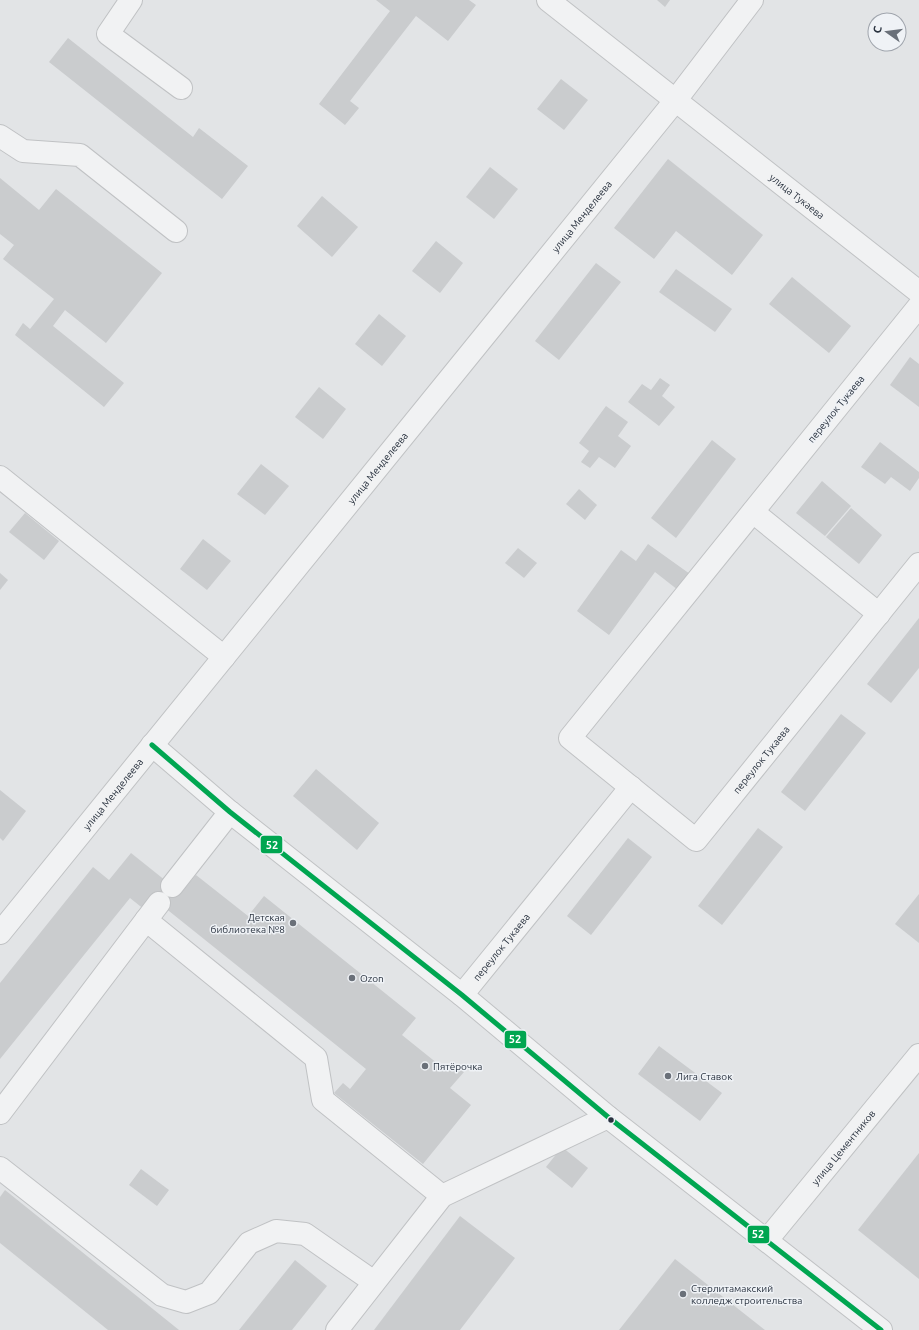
<svg xmlns="http://www.w3.org/2000/svg" width="919" height="1330" font-family="Ubuntu,sans-serif">
<rect width="100%" height="100%" fill="#e2e4e6"/>
<g fill="#caccce">
<polygon points="376,0 469,0 476,5 448,41 416,16 350,101 359,108 345,125 319,104 390,11"/>
<polygon points="657,0 670,0 665,7"/>
<polygon points="68,38 193,137 199,128 248,166 222,199 49,62"/>
<polygon points="561,79 588,100 564,130 537,109"/>
<polygon points="668,159 763,235 732,275 676,231 654,259 614,228"/>
<polygon points="490,167 518,189 494,219 466,197"/>
<polygon points="0,178 39,210 56,189 162,273 106,343 65,310 53,326 124,383 104,407 15,335 23,323 30,329 54,299 3,259 14,245 0,234"/>
<polygon points="322,196 358,227 332,257 297,226"/>
<polygon points="436,241 463,263 440,293 412,271"/>
<polygon points="596,263 621,282 559,360 535,341"/>
<polygon points="676,269 732,309 715,332 659,292"/>
<polygon points="792,277 851,326 829,353 769,304"/>
<polygon points="379,314 406,336 382,366 355,344"/>
<polygon points="910,357 919,364 919,407 890,385"/>
<polygon points="660,378 670,385 662,396 675,407 659,426 628,402 642,384 651,390"/>
<polygon points="319,387 346,409 323,439 295,417"/>
<polygon points="606,406 628,422 618,436 631,446 615,468 599,457 590,468 581,462 589,451 579,443"/>
<polygon points="712,440 736,459 676,538 651,518"/>
<polygon points="880,442 919,472 919,478 910,491 891,477 885,484 861,467"/>
<polygon points="261,464 289,486 265,515 237,494"/>
<polygon points="822,481 851,506 825,536 796,513"/>
<polygon points="579,489 597,505 585,520 566,504"/>
<polygon points="851,508 882,535 859,564 826,537"/>
<polygon points="25,513 59,541 44,560 9,532"/>
<polygon points="203,539 231,561 207,590 180,569"/>
<polygon points="648,544 690,574 678,590 655,572 609,635 577,611 621,550 636,561"/>
<polygon points="518,548 537,563 524,578 505,563"/>
<polygon points="0,573 8,580 0,590"/>
<polygon points="919,618 919,668 891,703 867,684"/>
<polygon points="841,714 866,733 805,811 781,792"/>
<polygon points="316,769 379,823 357,850 293,796"/>
<polygon points="0,790 26,811 3,841 0,838"/>
<polygon points="758,828 783,847 722,925 698,906"/>
<polygon points="628,838 652,857 591,935 567,916"/>
<polygon points="131,853 181,893 196,875 248,916 264,896 416,1018 402,1035 448,1072 454,1064 464,1072 450,1088 471,1105 423,1164 334,1093 343,1083 350,1089 366,1069 154,899 145,910 130,898 0,1059 0,983 93,867 109,880"/>
<polygon points="919,894 919,943 895,924"/>
<polygon points="659,1046 722,1093 700,1121 638,1074"/>
<polygon points="562,1147 588,1168 572,1188 546,1167"/>
<polygon points="919,1153 919,1279 858,1230"/>
<polygon points="141,1169 169,1190 157,1206 129,1185"/>
<polygon points="5,1190 179,1330 108,1330 0,1243 0,1197"/>
<polygon points="460,1216 515,1258 460,1330 374,1330"/>
<polygon points="675,1259 765,1330 619,1330"/>
<polygon points="295,1260 327,1286 292,1330 239,1330"/>
</g>
<g fill="none" stroke-linecap="round" stroke-linejoin="round">
<g stroke="#c0c2c4" stroke-width="24">
<g id="minor">
<polyline points="131,0 108,34 181,88"/>
<path id="s1" d="M548,0L919,292"/>
<polyline points="0,136 23,151 80,155 176,231"/>
<path id="s2" d="M919,306L570,738L696,840L919,564"/>
<polyline points="0,477 224,657"/>
<polyline points="753,512 879,614"/>
<polyline points="152,745 230,812 462,995 608,1117 881,1330"/>
<polyline points="172,886 230,812"/>
<polyline points="146,920 316,1058 323,1100 442,1196"/>
<path id="s3" d="M0,933L675,101L752,0"/>
<path id="s4" d="M462,995L631,787"/>
<polyline points="0,1113 159,903"/>
<polyline points="0,1168 162,1295 186,1302 209,1293 249,1243 276,1231 305,1234 374,1282"/>
<path id="s5" d="M767,1240L919,1055"/>
<polyline points="337,1330 442,1196 608,1117"/>
</g>
</g>
<use href="#minor" stroke="#f1f2f3" stroke-width="22"/>
<g stroke="#eff2f6" stroke-width="8">
<polyline id="bus-1" points="152,745 230,812 462,995 608,1117 881,1330"/>
</g>
<use href="#bus-1" stroke="#00a651" stroke-width="5"/>
</g>
<g fill="#6a7079" stroke="#eff2f6" stroke-width="1.5">
<circle cx="293" cy="923" r="4"/>
<circle cx="352" cy="978" r="4"/>
<circle cx="425" cy="1066" r="4"/>
<circle cx="668" cy="1076" r="4"/>
<circle cx="683" cy="1294" r="4"/>
</g>
<circle fill="#29323f" stroke="#eff2f6" stroke-width="1.5" cx="611" cy="1120" r="3.5"/>
<g text-anchor="middle" dominant-baseline="central" stroke-width="3" stroke-linejoin="round" paint-order="stroke">
<g font-size="10" fill="#29323f" stroke="#eff2f6">
<text stroke="none"><textPath href="#s1" startOffset="317">улица Тукаева</textPath></text>
<text stroke="none"><textPath href="#s3" startOffset="923">улица Менделеева</textPath></text>
<text transform="translate(836 409) rotate(-51)">переулок Тукаева</text>
<text stroke="none"><textPath href="#s3" startOffset="599">улица Менделеева</textPath></text>
<text stroke="none"><textPath href="#s2" startOffset="821">переулок Тукаева</textPath></text>
<text stroke="none"><textPath href="#s3" startOffset="179">улица Менделеева</textPath></text>
<text stroke="none"><textPath href="#s4" startOffset="62">переулок Тукаева</textPath></text>
<text stroke="none"><textPath href="#s5" startOffset="120">улица Цементников</textPath></text>
</g>
<g font-size="10" fill="#29323f" stroke="#eff2f6" text-anchor="start">
<text x="285" y="917" text-anchor="end">Детская<tspan x="285" dy="12">библиотека №8</tspan></text>
<text x="360" y="978">Ozon</text>
<text x="433" y="1066">Пятёрочка</text>
<text x="676" y="1076">Лига Ставок</text>
<text x="691" y="1288">Стерлитамакский<tspan x="691" dy="12">колледж строительства</tspan></text>
</g>
</g>
<g stroke="#eff2f6" stroke-width="1.5">
<rect x="260" y="835" width="23" height="19" rx="4" fill="#00a651"/>
<rect x="504" y="1030" width="23" height="19" rx="4" fill="#00a651"/>
<rect x="747" y="1225" width="23" height="19" rx="4" fill="#00a651"/>
</g>
<g font-size="11" text-anchor="middle" font-weight="bold" fill="#fff">
<text x="272" y="849">52</text>
<text x="515" y="1043">52</text>
<text x="758" y="1238">52</text>
</g>
<g transform="translate(887 32) rotate(284)"><circle r="19" fill="#eff2f6" stroke="#a0a5ad"/>
<path d="M0-3L7 15L0 10L-7 15Z" fill="#6a7079"/>
<text y="-6" font-size="11" font-weight="bold" text-anchor="middle" fill="#29323f">С</text>
</g>
</svg>
